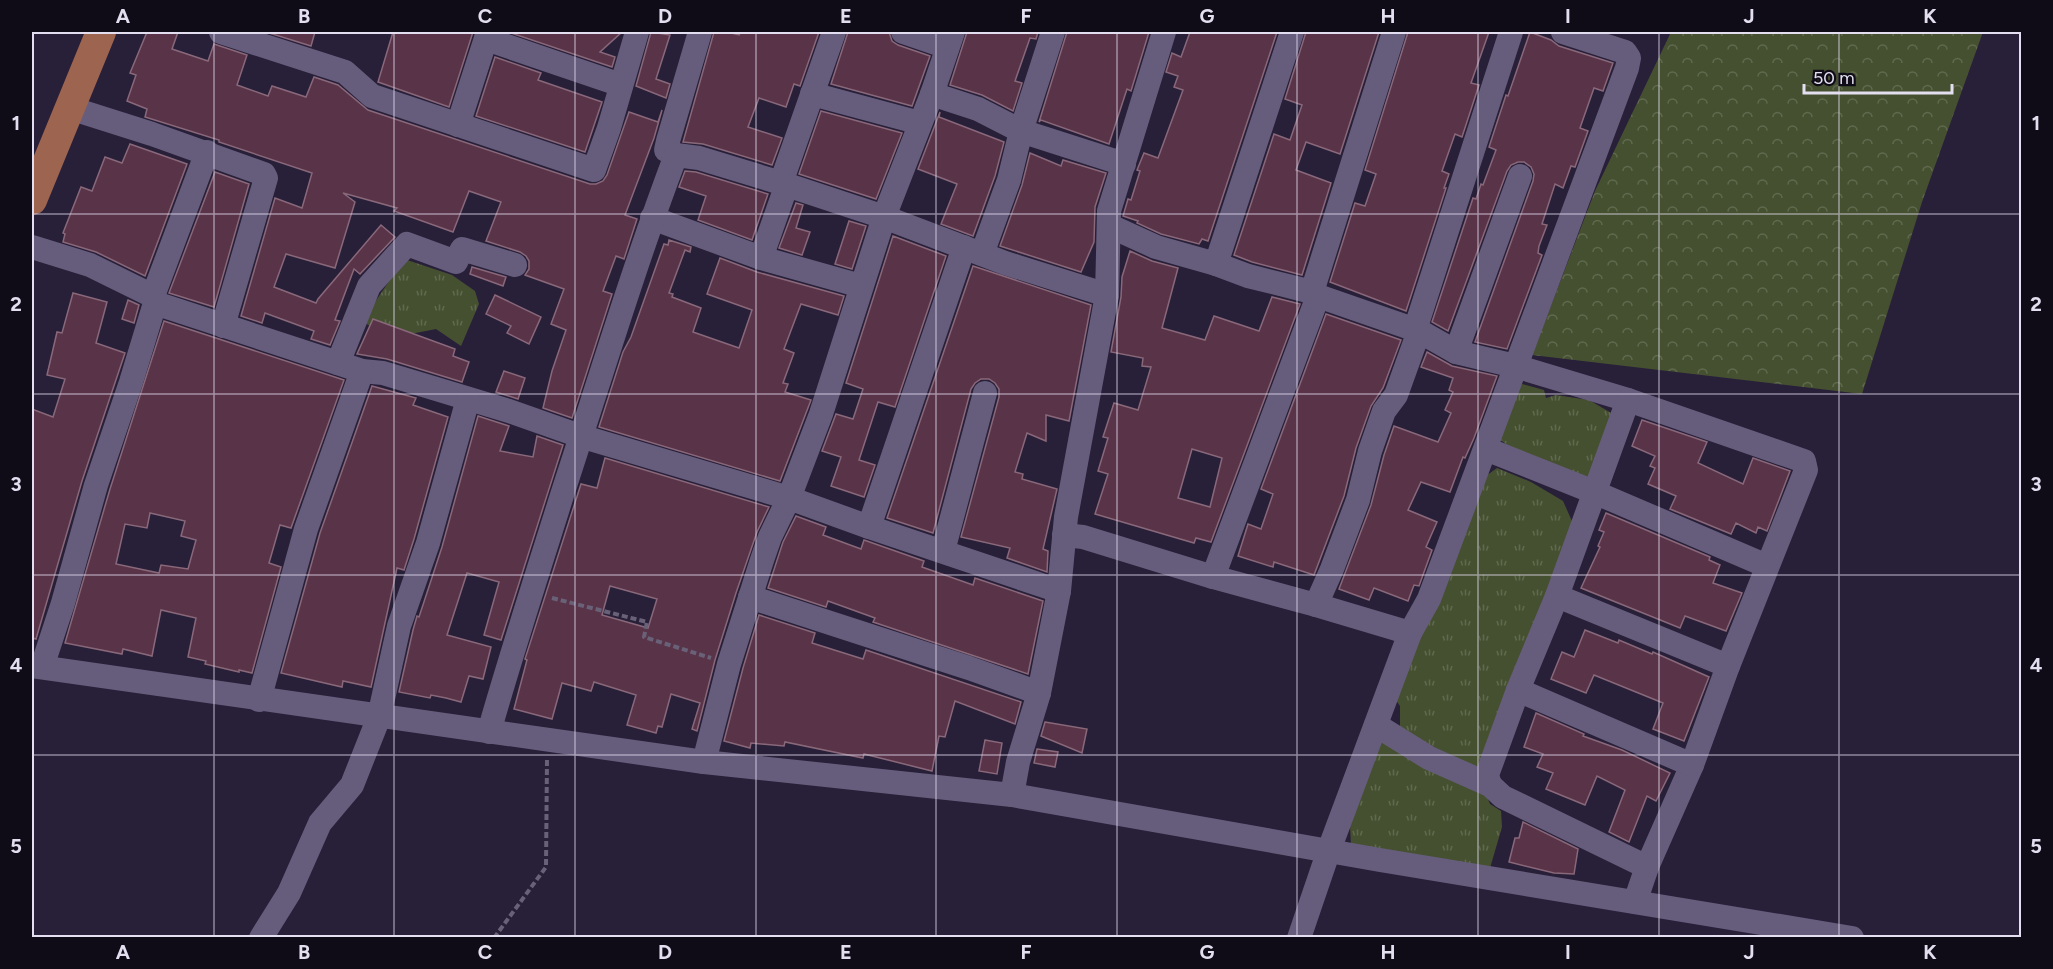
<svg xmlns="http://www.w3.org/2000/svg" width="2053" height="969" font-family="Figtree,sans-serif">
<defs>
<pattern id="grass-tufts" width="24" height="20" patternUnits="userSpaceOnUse" patternTransform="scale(1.5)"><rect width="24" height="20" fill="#455030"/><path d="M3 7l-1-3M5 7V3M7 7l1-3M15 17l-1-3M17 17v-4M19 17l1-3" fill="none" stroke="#60694e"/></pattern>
<pattern id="forest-crowns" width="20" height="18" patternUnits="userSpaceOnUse" patternTransform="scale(1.5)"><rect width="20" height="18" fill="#455030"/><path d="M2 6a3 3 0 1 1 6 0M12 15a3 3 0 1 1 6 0" fill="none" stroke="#60694e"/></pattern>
</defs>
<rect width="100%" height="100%" fill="#281f39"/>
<g fill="url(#grass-tufts)">
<polygon points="404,259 452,275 475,291 479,304 461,346 436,329 390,338 365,323 371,308"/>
<polygon points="1522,384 1544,390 1546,398 1556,395 1589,400 1618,417 1589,479 1507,445 1490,432"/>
<polygon points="1497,468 1531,482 1563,501 1575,528 1477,779 1400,731 1400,706 1391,693 1483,478"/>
<polygon points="1386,736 1485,792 1490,804 1501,811 1502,827 1490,868 1351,846 1350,825 1373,751"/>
</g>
<polygon fill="url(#forest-crowns)" points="1671,32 1983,32 1922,202 1862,394 1532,355 1595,191"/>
<g fill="#593449" stroke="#89687a" stroke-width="1.5" fill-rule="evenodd">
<polygon points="147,32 178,32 172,49 208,61 214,44 247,55 237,85 268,96 272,86 306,97 314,77 338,85 368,110 590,184 596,184 603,181 607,175 629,112 658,122 662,110 654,138 625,215 637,219 624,259 616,256 603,291 612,294 572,418 543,408 552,371 566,330 551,324 564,289 525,275 529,269 529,261 526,256 520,252 486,241 501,202 469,191 453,232 394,211 397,208 343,193 355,202 335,268 286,254 274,287 316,303 318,299 381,225 395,237 360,274 354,269 335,320 340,321 330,345 311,339 314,331 265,313 262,323 241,316 275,198 302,208 312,173 219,142 219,140 145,117 147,109 127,101 136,75 130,73"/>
<polygon points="266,32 315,32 311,46"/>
<polygon points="393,32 473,32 449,107 378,82"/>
<polygon points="508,32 622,32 600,52 615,57 612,67"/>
<polygon points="651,32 670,35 656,79 670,84 666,98 636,86"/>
<polygon points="714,32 727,32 739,35 741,32 819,32 800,86 794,84 786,107 759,98 748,127 782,138 772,165 703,144 683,142"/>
<polygon points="848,32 889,32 892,41 898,45 930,56 912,106 831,84"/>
<polygon points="967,32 1038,32 1036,39 1030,38 1015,81 1022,83 1013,111 982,95 950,85"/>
<polygon points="1067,32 1149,32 1131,91 1127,89 1109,144 1041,120 1039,122"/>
<polygon points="1190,32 1277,32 1208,241 1202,239 1199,244 1161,234 1137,223 1138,221 1123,216 1128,199 1131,200 1140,171 1137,170 1144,153 1158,158 1169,128 1183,90 1174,87 1178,76 1166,72 1172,53 1181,57"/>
<polygon points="1306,32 1379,32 1340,154 1306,142 1296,170 1331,183 1302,275 1252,262 1234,255 1274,134 1290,140 1302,105 1285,99"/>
<polygon points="1408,32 1489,32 1471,83 1479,85 1462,137 1455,134 1442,171 1449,174 1444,188 1446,188 1406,311 1330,282 1355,203 1365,206 1376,174 1365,170"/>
<polygon points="1530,32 1551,40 1559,46 1613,63 1603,91 1594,88 1580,128 1588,131 1575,167 1571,166 1563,188 1555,184 1542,224 1547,225 1539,246 1538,253 1542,255 1507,349 1475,342 1533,181 1534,174 1531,167 1524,162 1518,162 1511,165 1507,171 1448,331 1432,322 1473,198 1476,199 1481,184 1483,185 1496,150 1489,147 1506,95 1508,96"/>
<polygon points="495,57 541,73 538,80 602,102 585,152 476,116"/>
<polygon points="821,111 902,133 876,199 799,174"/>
<polygon points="940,112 939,117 1004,142 995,176 973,236 941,224 957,184 918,169"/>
<polygon points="130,144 187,164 145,276 96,252 63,242 65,234 63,233 81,187 92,191 105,157 122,163"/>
<polygon points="1030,153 1061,166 1063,160 1106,173 1095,207 1094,242 1081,272 1000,246 1022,185"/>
<polygon points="685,171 696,172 768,194 752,240 698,220 706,196 679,187"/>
<polygon points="215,172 249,184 214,307 169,293"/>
<polygon points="796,203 803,205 796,228 810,232 802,255 779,248"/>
<polygon points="849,221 866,226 852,269 835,264"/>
<polygon points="893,236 946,256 895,407 878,402 859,460 875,465 864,497 831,486 841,457 822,451 836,414 853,419 863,389 846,383"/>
<polygon points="669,240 691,247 690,252 685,250 669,293 673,294 672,297 701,308 693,332 739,348 752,310 707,294 720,258 757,272 844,296 838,315 801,304 784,349 794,353 783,383 788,384 785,392 811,400 780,481 599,427 623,352 631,337 664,244 668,245"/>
<path d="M1130,251L1152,261L1178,268L1162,328L1205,340L1214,316L1259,331L1272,297L1300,304L1211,542L1196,538L1194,543L1095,514L1108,474L1098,471L1108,438L1103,437L1114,403L1138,410L1151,367L1142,366L1143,358L1111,352L1121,297L1122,277ZM1192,449L1222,458L1210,507L1178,498Z"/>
<polygon points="973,266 1091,305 1069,421 1046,415 1046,441 1027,433 1015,472 1023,474 1022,479 1057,489 1043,549 1048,551 1047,572 1007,558 1010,548 961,537 999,397 999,389 995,383 989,379 981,379 975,383 971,389 933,533 887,518"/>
<polygon points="472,267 506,277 503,286 470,274"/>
<polygon points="73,293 107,302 96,343 125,353 82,481 36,639 32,638 32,409 53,417 65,379 47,375 57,332 62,333"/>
<polygon points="495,295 541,317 529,344 507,333 511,326 486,314"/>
<polygon points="128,300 139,305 134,323 122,319"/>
<polygon points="1326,314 1401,340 1383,388 1371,406 1356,448 1344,496 1314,575 1274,562 1273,567 1238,556 1248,524 1261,529 1273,494 1261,489"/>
<polygon points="373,319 455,349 453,356 469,362 462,382 387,359 357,354"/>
<path d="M164,321L344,380L291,528L280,525L269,563L281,567L252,673L239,670V672L205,664L206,661L188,657L196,618L161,610L152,656L123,649L122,654L65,643L110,489ZM150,513L185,521L181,536L196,540L188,569L161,565L159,573L116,564L125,524L147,528Z"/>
<polygon points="1427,352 1452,366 1497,376 1474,438 1465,458 1463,457 1450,492 1421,482 1408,510 1437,522 1426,547 1432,550 1419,586 1414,585 1408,601 1374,588 1369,600 1339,589 1371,505 1384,455 1394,426 1438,442 1451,413 1445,410 1453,392 1449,390 1453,378 1421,367"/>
<polygon points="504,371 525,378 518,399 496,392"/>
<polygon points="372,386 416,398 413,405 448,417 414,539 404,570 397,568 371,687 343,681 342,687 281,673 320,533"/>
<polygon points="478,416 509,426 500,451 533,457 537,436 563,445 501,640 484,635 499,582 467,573 447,635 491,647 483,679 469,676 461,702 446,698 431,695 430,698 399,692 413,630 417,616 419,617 442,547"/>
<polygon points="1642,420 1707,442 1698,463 1743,484 1753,458 1790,471 1767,531 1758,527 1756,533 1736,523 1731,534 1670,509 1676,496 1648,484 1655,468 1650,466 1655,456 1632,446"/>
<path d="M605,458L769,507L757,532L736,593L715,660L697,731L692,729L700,703L671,694L662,727L658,726L656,733L627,725L636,695L594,682L591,691L562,683L552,719L514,709L527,660L525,659L581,484L597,488ZM610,586L657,599L648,628L602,615Z"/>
<polygon points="1606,513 1710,557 1709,560 1720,565 1713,583 1742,593 1726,631 1685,616 1680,628 1581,588 1600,547 1598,546 1604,532 1599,530"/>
<polygon points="796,516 826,527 823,535 861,549 864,540 924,561 922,567 973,585 975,578 1043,601 1028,674 873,622 875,618 828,601 826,607 768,588 783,542"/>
<polygon points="759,615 815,633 812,643 863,659 866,650 1021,702 1015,724 955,701 945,737 939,736 932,771 864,754 863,758 785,742 784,746 751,743 750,748 724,741 743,668"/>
<polygon points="1585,630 1618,643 1619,640 1652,654 1653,652 1709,677 1684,741 1653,729 1663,703 1594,675 1586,693 1551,679 1562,652 1574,657"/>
<polygon points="1536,713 1584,734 1583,736 1622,750 1670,773 1656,801 1647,796 1629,842 1609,832 1625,790 1597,776 1585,805 1546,789 1553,773 1537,767 1543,754 1524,747"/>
<polygon points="1045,722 1087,729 1082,753 1041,736"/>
<polygon points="985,740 1002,743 997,774 979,771"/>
<polygon points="1037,749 1058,752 1055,767 1034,763"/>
<polygon points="1523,822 1578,849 1574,874 1554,873 1509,862 1515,838 1519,838"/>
</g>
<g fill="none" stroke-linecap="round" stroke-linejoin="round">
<g stroke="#696178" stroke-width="4" stroke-dasharray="6 3" stroke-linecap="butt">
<polyline points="552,598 647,622 644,637 711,658"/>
<polyline points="494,938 546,867 547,759"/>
</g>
<g stroke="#665d7c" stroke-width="24">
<polyline points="221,32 345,72 372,96 594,170 609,128 637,32"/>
<polyline points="903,32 947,47"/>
<polyline points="486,39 621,85"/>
<polyline points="812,94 920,123"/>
<polyline points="932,94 978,109 1021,131 1124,164"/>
<polyline points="70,108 152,134 264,174 266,178 223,326"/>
<polyline points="458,125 488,32"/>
<polyline points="676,155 666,150 668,141 700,32"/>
<polyline points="781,183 834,32"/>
<polyline points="652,218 761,258 861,286"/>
<polyline points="1110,226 1156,247 1216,264 1248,276 1312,292 1318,296 1419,331 1456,352 1515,366 1628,400 1804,461 1806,470 1728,666 1692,765 1647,867 1635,902"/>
<polyline points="32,247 90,265 153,296 155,303 362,371 383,373 433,388 509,411 580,436 789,498 869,527 1059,591"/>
<polyline points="982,254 1009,180 1021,131 1053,32"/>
<polyline points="761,258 786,187"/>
<polyline points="1216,264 1292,32"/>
<polyline points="1312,292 1394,32"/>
<polyline points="153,296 207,152"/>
<polyline points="1415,330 1511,32"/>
<polyline points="1456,352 1520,176"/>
<polyline points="338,363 369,286 407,244 456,262 462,249 515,265"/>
<polyline points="1486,449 1594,492 1767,566"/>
<polyline points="869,527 964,247"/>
<polyline points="1064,535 1083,537 1213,577 1316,605 1410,633"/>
<polyline points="943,551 985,393"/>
<polyline points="1213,577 1318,296"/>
<polyline points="1557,596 1728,666"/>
<polyline points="750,597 969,668 1039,693"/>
<polyline points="1316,605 1332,569 1358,500 1370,451 1384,411 1396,395 1419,331"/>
<polyline points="32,666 704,762 1012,795 1380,860 1852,938"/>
<polyline points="42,667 63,603 96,485 131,382 155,303"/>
<polyline points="1518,690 1692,765"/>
<polyline points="259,700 306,529 362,371"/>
<polyline points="1376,725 1429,758 1490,785 1503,797 1647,867"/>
<path d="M489,732C512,651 538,572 563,492C600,379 634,266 676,155L699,158L781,183L884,217L1005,263L1107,295"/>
<polyline points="704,762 729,664 762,560 770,537 789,498 821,414 884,217 932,94 953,32"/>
<polyline points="1490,785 1487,775 1518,690 1557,596 1628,400"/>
<polyline points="1012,795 1018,762 1039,693 1059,591 1066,517 1107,295 1109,211 1164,32"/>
<polyline points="261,938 289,893 320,823 352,785 379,717 399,626 428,543 468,399"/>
<polyline points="1299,938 1329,850 1410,633 1429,599 1627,68 1629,58 1625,52 1563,32"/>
</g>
<polyline stroke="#9d6450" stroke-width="30" points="32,200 101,32"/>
</g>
<path fill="none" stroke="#e3def0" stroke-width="1.5" stroke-opacity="0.55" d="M214,32V938M394,32V938M575,32V938M756,32V938M936,32V938M1117,32V938M1297,32V938M1478,32V938M1659,32V938M1839,32V938M32,214H2022M32,394H2022M32,575H2022M32,755H2022"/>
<rect width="2053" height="969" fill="none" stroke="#0f0c17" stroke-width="66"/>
<path d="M1804 84v9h148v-9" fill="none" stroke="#e3def0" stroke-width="3"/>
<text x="1813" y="84" font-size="18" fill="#e3def0" stroke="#0f0c17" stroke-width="4.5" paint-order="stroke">50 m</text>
<rect x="33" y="33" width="1987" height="903" fill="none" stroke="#e3def0" stroke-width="2"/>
<g font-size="20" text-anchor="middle" font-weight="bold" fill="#e3def0">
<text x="123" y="23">A</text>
<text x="304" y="23">B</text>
<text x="485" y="23">C</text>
<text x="665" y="23">D</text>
<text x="846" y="23">E</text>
<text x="1026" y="23">F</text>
<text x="1207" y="23">G</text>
<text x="1388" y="23">H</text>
<text x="1568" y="23">I</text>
<text x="1749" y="23">J</text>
<text x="1930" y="23">K</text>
<text x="16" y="130">1</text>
<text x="2036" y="130">1</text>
<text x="16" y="311">2</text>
<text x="2036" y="311">2</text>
<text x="16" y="491">3</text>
<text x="2036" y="491">3</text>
<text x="16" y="672">4</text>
<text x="2036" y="672">4</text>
<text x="16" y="853">5</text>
<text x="2036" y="853">5</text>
<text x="123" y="959">A</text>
<text x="304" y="959">B</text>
<text x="485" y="959">C</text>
<text x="665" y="959">D</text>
<text x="846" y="959">E</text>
<text x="1026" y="959">F</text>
<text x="1207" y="959">G</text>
<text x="1388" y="959">H</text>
<text x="1568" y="959">I</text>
<text x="1749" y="959">J</text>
<text x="1930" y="959">K</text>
</g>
</svg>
